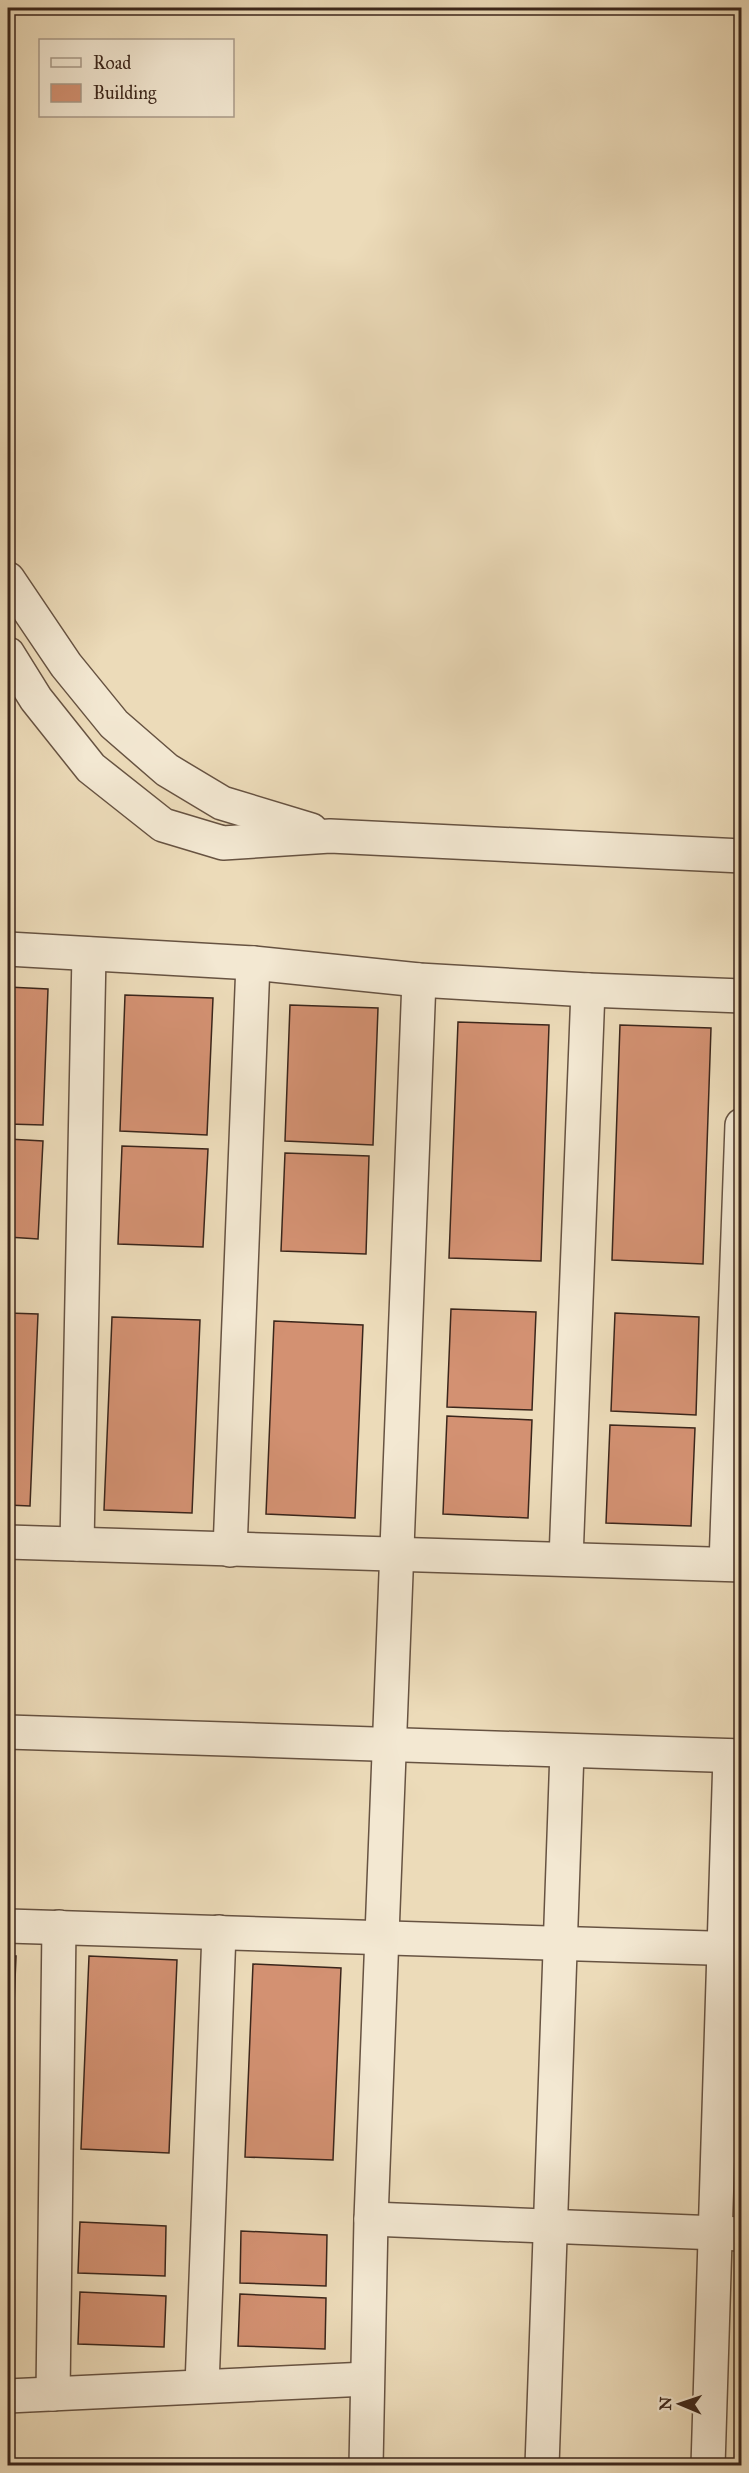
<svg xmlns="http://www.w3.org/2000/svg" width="749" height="2473" font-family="'IM FELL Great Primer',serif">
<rect width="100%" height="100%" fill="#ecdbb9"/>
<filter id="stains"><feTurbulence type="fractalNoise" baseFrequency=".00333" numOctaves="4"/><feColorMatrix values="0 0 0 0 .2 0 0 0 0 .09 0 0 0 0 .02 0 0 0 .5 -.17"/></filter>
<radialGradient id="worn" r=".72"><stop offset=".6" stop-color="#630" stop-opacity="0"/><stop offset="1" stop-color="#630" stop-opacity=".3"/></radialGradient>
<g fill="#d39172" stroke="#3b261b" stroke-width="1.5">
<polygon points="8,716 12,716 10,760 8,760"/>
<polygon points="8,987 48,989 43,1125 8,1124"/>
<polygon points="125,995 213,998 207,1135 120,1131"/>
<polygon points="290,1005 378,1008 373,1145 285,1141"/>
<polygon points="458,1022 549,1025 541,1261 449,1258"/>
<polygon points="620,1025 711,1028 703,1264 612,1260"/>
<polygon points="8,1139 43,1141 38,1239 8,1237"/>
<polygon points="122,1146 208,1149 203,1247 118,1244"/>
<polygon points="285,1153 369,1156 366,1254 281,1251"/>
<polygon points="451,1309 536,1312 532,1410 447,1407"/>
<polygon points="8,1313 38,1314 30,1506 8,1505"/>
<polygon points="615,1313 699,1317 696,1415 611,1411"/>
<polygon points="112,1317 200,1320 192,1513 104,1510"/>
<polygon points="274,1321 363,1325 355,1518 266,1514"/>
<polygon points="447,1416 532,1420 528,1518 443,1514"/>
<polygon points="610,1425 695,1428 691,1526 606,1523"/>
<polygon points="8,1956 16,1956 8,2149"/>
<polygon points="89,1956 177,1960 169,2153 81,2149"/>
<polygon points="253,1964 341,1968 333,2160 245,2157"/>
<polygon points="80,2222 166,2226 165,2276 78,2273"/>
<polygon points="241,2231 327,2235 326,2286 240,2283"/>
<polygon points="80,2292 166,2296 164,2347 78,2344"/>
<polygon points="240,2294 326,2298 325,2349 238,2346"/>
</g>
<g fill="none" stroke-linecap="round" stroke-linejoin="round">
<g stroke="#675342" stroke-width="36">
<g id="minor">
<polyline points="8,579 66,665 114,724 167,770 222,803 311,830"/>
<polyline points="8,654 36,699 91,768 163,825 223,843 330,836 742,856"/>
<polyline points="8,949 253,963 419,980 588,990 742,996"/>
<polyline points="8,1542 742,1565"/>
<polyline points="77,1544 89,954"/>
<polyline points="230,1550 253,963"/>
<polyline points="566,1559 588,990"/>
<polyline points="726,1564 742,1125"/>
<polyline points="8,1732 742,1756"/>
<polyline points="8,1926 742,1949"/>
<polyline points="371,2219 742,2234"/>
<polyline points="202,2386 219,1932"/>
<polyline points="53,2394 59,1927"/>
<polyline points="8,2396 367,2379"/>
<polyline points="366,2466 371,2219 419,980"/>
<polyline points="542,2466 567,1751"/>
<polyline points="708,2466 730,1756"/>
</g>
</g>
<use href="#minor" stroke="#f3e8d2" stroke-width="33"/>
</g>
<rect width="749" height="2473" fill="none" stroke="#ecdbb9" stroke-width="30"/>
<rect x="9" y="9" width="731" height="2455" fill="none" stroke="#3b261b" stroke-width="3"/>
<rect x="15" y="15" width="719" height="2443" fill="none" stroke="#3b261b" stroke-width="1.5"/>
<rect x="39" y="39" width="195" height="78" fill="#f3e8d2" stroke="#a99a89" stroke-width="1.5"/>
<rect x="51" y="58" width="30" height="9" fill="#f3e8d2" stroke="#a99a89" stroke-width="1.5"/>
<text x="93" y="69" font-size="18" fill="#3b261b">Road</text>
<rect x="51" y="84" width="30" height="18" fill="#d39172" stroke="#a99a89" stroke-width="1.5"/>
<text x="93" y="99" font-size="18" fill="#3b261b">Building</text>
<g transform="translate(680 2404) rotate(272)" stroke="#f3e8d2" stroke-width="4.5" paint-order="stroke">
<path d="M0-4.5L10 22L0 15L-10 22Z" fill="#3b261b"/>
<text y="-9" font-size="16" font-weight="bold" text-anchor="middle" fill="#3b261b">N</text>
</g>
<rect width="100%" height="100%" filter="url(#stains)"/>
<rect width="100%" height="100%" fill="url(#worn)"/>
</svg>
